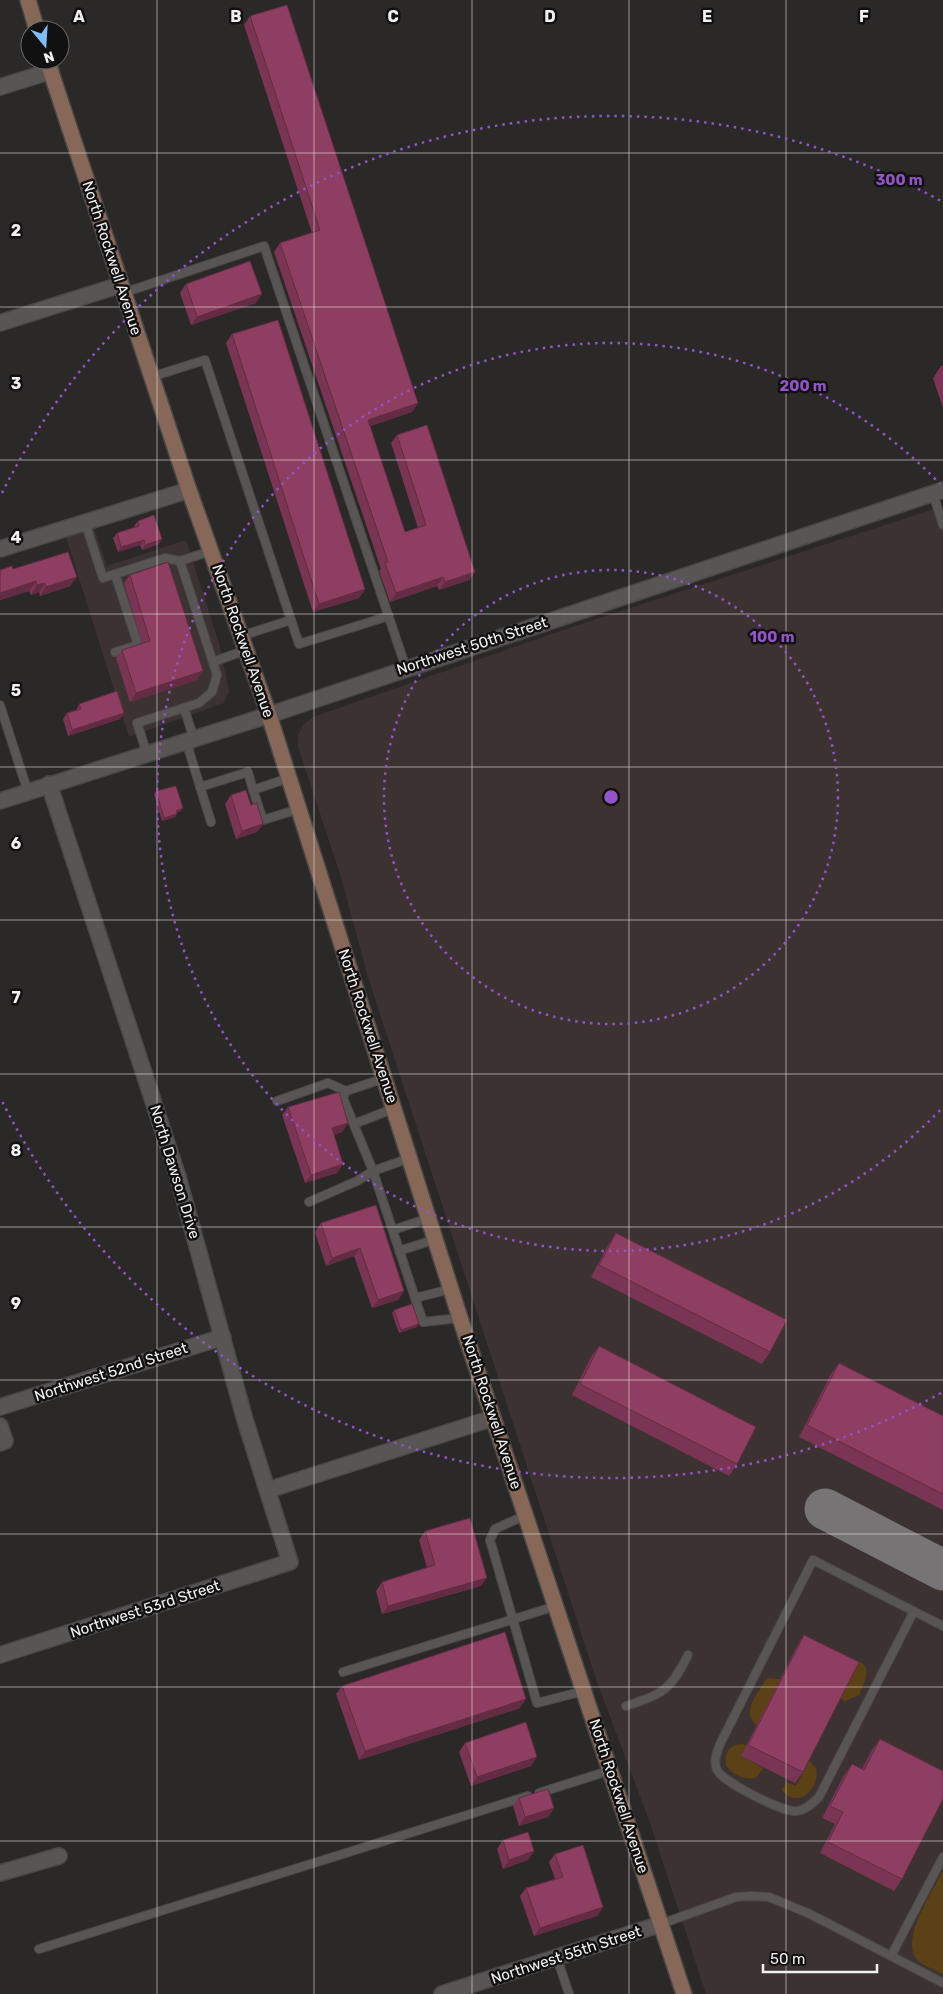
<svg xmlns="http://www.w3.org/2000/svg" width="943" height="1994" font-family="Rubik,sans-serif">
<rect width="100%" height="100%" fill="#2b2828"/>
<g fill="#3c3232">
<polygon points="943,506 943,1994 706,1994 650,1823 598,1685 368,977 340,874 298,747 298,735 303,725 313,717 572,627"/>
<polygon points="94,528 107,566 186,540 219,643 229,691 224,703 129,737 66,537"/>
</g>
<g fill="#5c4116">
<path d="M848,1660C875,1659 866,1680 859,1695L845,1701L838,1698Z"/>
<path d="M767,1678L780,1679L757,1725C739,1712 760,1691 767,1678Z"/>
<path d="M743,1744L746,1746L741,1756L763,1768L756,1778C744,1780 732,1775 726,1765C724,1752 730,1744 743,1744Z"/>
<path d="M809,1761L816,1768C821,1788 797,1811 782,1790L786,1782L796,1786Z"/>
<path d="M943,1871V1974C934,1969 922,1966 916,1958C901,1937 933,1891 943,1871Z"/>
</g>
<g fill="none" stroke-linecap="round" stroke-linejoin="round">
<polyline stroke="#767474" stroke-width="41" points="825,1509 943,1570"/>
<g stroke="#494747" stroke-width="10">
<g id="service">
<polyline points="123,293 264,246 406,668"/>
<polyline points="151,377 205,360 299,644 389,616"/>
<polyline points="933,494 943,525"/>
<polyline points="85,522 103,578 165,558 180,561 211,551"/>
<polyline points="115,574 138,645 115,652"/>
<polyline points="241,636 291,620"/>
<polyline points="213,662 246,650"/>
<polyline points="0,705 28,792"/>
<polyline points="184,708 194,739"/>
<polyline points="186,741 211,822"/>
<polyline points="147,754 137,723 199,703 212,692 217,675 180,561"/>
<polyline points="289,778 253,790 263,820 299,809"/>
<polyline points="200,787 248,772 253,790"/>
<polyline points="385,1078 346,1091 343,1098 373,1171 423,1322 460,1318"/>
<polyline points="277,1101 328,1083 346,1091"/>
<polyline points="354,1124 395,1108"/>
<polyline points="309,1202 357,1181 373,1171 410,1158"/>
<polyline points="393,1230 429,1218"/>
<polyline points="399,1251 436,1239"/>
<polyline points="415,1298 451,1289"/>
<polyline points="526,1515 495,1529 490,1540 537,1703 584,1691"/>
<path d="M914,1611L819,1797C813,1803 805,1811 796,1811C782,1812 723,1782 717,1770C713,1761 717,1752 720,1744L813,1560L943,1626"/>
<polyline points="343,1672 556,1606"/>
<path d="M626,1706C664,1693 670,1691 688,1655"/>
<polyline points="539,1793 611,1770"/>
<polyline points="661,1924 736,1897 751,1896 769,1897 810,1914 943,1983"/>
<polyline points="39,1949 528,1796"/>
<polyline points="891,1956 943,1857"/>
<polyline points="557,1958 569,1994"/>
</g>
</g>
<g stroke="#494747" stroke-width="18">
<g id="minor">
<polyline points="0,87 51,71"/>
<polyline points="0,323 120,285"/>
<polyline points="0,549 189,490"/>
<polyline points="0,1407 223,1337"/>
<polyline points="0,1426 5,1441 0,1443"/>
<polyline points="268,1490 493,1418"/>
<polyline points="0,1655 290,1562 245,1420 178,1177 49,784"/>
<polyline points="0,1873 59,1856"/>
<polyline points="442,1994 661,1924"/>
</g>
</g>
<g stroke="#494747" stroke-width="18">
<polyline id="tertiary" points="0,801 269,715 943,490"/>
</g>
<g stroke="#494747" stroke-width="18">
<g id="secondary">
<polyline points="28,0 37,30"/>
<polyline points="47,60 189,490 269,715 460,1318 684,1994"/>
</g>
</g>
<use href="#service" stroke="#585554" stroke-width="8"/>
<use href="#minor" stroke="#585554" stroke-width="15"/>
<use href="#tertiary" stroke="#585554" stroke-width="15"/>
<use href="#secondary" stroke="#876756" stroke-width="15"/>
</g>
<g fill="#793553">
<polygon points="250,16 418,403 412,412 370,426 405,532 418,528 391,443 397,435 475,572 469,580 439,590 437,586 390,602 379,571 381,569 274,252 280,243 312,233 244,25"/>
<polygon points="186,284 256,303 191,325 180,293"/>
<polygon points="232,334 365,589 359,598 313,612 226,343"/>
<polygon points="941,366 943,366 943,408 933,378"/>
<polygon points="138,521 162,539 159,544 142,550 140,545 118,552 113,538 117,533 135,527 134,526"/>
<polygon points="13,569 70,586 40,596 39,592 31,595 29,591 0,600 0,570"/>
<polygon points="130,575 197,680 130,702 116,658 122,650 142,643 124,583"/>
<polygon points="79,704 124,713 120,719 68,736 63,719 67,713 76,711"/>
<polygon points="156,791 181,811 176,813 177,814 175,817 162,821 154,794"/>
<polygon points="231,795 251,805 263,824 257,832 236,839 225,804"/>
<polygon points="288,1107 348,1123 342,1132 334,1135 343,1164 337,1173 305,1183 282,1115"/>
<polygon points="376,1205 404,1291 398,1300 372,1308 354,1256 326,1266 315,1232 321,1223"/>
<polygon points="616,1233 770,1352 762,1364 591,1277 608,1245"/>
<polygon points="394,1310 417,1327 399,1333 392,1313"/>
<polygon points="599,1346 737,1464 729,1476 572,1395 591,1357"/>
<polygon points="839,1363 943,1416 943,1510 799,1437 831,1374"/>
<polygon points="425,1531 481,1586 382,1614 376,1591 382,1582 427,1568 419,1540"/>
<polygon points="804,1635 803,1772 795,1783 741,1756 797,1646"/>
<polygon points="342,1686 520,1708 359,1760 336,1694"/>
<polygon points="880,1739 902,1879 894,1891 820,1853 835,1824 822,1818 844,1775 852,1764 862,1769 872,1750"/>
<polygon points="465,1743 531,1766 471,1786 459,1752"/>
<polygon points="519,1798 554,1808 548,1817 519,1826 513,1806"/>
<polygon points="503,1840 534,1851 528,1860 503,1869 497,1849"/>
<polygon points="555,1854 603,1907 597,1916 534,1936 520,1896 526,1888 555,1879 549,1862"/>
</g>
<g fill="#632b44">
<polygon points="262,294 256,303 191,325 197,317"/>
<polygon points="418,403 412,412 362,429 368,420"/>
<polygon points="162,539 159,544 142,550 145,545"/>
<polygon points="144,540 140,545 118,552 121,547"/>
<polygon points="475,572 469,580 439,590 445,582"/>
<polygon points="77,577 70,586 40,596 46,587"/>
<polygon points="443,577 437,586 390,602 396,593"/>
<polygon points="36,581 29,591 0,600 0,593"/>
<polygon points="45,583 39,592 31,595 37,585"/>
<polygon points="365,589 359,598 313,612 319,604"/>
<polygon points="203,671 197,680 130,702 136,693"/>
<polygon points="124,713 120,719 68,736 72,730"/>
<polygon points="183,808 181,811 174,813 176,811"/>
<polygon points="177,814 175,817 162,821 164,818"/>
<polygon points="263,824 257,832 236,839 242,831"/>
<polygon points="348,1123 342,1132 326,1137 332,1128"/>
<polygon points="343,1164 337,1173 305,1183 311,1175"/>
<polygon points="360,1248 354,1256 326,1266 332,1258"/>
<polygon points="404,1291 398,1300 372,1308 378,1300"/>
<polygon points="419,1324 417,1327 399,1333 401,1330"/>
<polygon points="487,1578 481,1586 382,1614 388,1606"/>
<polygon points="526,1699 520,1708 359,1760 365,1751"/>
<polygon points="537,1757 531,1766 471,1786 477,1777"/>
<polygon points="554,1808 548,1817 519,1826 525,1817"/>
<polygon points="534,1851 528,1860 503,1869 509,1860"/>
<polygon points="603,1907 597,1916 534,1936 540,1928"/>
</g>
<g fill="#8d3e61" stroke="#632b44">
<polygon points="287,5 418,403 368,420 405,532 426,525 397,435 427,425 475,572 445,582 443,577 396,593 385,563 388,562 280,243 320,230 250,16"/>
<polygon points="250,261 262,294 197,317 186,284"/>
<polygon points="278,320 365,589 319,604 232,334"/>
<polygon points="154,515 162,539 145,545 144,540 121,547 117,533 139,526 138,521"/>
<polygon points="68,552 77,577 46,587 45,583 37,585 36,581 0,593 0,570 12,566 13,569"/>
<polygon points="168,562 203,671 136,693 122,650 150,641 130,575"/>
<polygon points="117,691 124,713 72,730 67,713 81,709 79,704"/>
<polygon points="176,786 183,808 176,811 177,814 164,818 156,791"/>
<polygon points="246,790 251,805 257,803 263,824 242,831 231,795"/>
<polygon points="339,1092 348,1123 332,1128 343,1164 311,1175 288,1107"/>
<polygon points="376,1205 404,1291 378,1300 360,1248 332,1258 321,1223"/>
<polygon points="616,1233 787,1320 770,1352 599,1265"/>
<polygon points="412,1304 419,1324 401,1330 394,1310"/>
<polygon points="599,1346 756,1427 737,1464 580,1384"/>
<polygon points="839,1363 943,1416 943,1494 807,1425"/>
<polygon points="470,1518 487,1578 388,1606 382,1582 435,1565 425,1531"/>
<polygon points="505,1632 526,1699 365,1751 342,1686"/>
<polygon points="804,1635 859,1662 803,1772 748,1745"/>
<polygon points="526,1722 537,1757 477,1777 465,1743"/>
<polygon points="880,1739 943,1771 943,1799 902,1879 828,1842 843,1812 830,1806 852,1764 864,1770"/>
<polygon points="548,1789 554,1808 525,1817 519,1798"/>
<polygon points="528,1832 534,1851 509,1860 503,1840"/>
<polygon points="583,1845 603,1907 540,1928 526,1888 563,1877 555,1854"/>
</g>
<path fill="none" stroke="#f2f0f0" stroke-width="1" stroke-opacity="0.55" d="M157,0V1994M314,0V1994M472,0V1994M629,0V1994M786,0V1994M0,153H943M0,307H943M0,460H943M0,614H943M0,767H943M0,920H943M0,1074H943M0,1227H943M0,1380H943M0,1534H943M0,1687H943M0,1841H943"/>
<g fill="none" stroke="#9353c9" stroke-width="2.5" stroke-dasharray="2.5 5">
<circle cx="611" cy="797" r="227"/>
<path d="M940 1110A454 454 0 1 1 940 484"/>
<path d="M941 1393A681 681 0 0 1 2 1101M2 493A681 681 0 0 1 941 201"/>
</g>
<g text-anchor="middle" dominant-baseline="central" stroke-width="5" stroke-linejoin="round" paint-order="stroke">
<g font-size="15" fill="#f2f0f0" stroke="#121111">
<text transform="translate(112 258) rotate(72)">North Rockwell Avenue</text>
<text transform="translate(243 641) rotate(71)">North Rockwell Avenue</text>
<text transform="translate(472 646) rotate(-18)">Northwest 50th Street</text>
<text transform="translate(368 1026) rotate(72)">North Rockwell Avenue</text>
<text transform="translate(175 1172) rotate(73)">North Dawson Drive</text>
<text transform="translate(111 1372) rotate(-18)">Northwest 52nd Street</text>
<text transform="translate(492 1412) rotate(72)">North Rockwell Avenue</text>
<text transform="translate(145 1609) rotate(-18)">Northwest 53rd Street</text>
<text transform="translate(619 1796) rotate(72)">North Rockwell Avenue</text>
<text transform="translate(566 1955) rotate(-18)">Northwest 55th Street</text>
</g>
</g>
<g font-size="16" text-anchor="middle" font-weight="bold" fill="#f2f0f0" stroke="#121111" stroke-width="5" stroke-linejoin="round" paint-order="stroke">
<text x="79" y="22">A</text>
<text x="236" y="22">B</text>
<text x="393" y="22">C</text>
<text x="550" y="22">D</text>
<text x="707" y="22">E</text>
<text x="864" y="22">F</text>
<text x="16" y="236">2</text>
<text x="16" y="389">3</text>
<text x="16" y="543">4</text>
<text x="16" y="696">5</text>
<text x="16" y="849">6</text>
<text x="16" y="1003">7</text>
<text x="16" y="1156">8</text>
<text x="16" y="1309">9</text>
</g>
<circle cx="611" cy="797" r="8" fill="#9353c9" stroke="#121111" stroke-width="2.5"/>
<g font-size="15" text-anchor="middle" font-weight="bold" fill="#9353c9" stroke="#121111" stroke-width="5" stroke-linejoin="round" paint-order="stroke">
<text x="899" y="185">300 m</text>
<text x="803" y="391">200 m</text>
<text x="772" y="642">100 m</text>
</g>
<g transform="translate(45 45) rotate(162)"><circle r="24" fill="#121111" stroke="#6c6a6a"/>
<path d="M0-4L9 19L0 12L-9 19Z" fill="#7dbef9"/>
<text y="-8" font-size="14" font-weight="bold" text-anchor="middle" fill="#f2f0f0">N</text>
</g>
<path d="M763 1964v8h114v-8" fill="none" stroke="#f2f0f0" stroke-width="2.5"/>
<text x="770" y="1964" font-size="15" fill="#f2f0f0" stroke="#121111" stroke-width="4" paint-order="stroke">50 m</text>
</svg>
